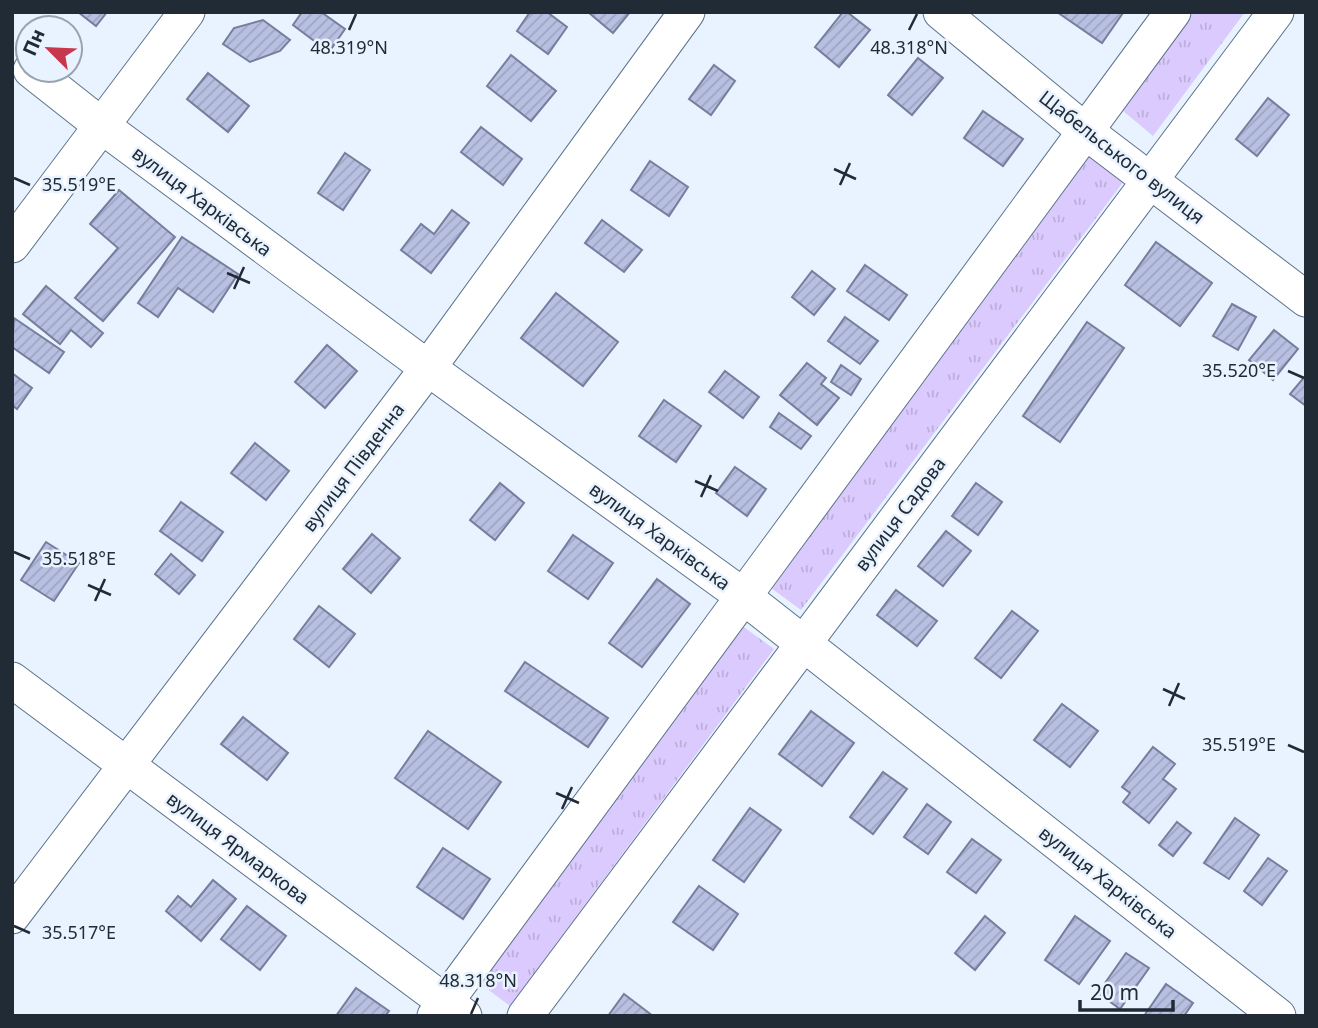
<svg xmlns="http://www.w3.org/2000/svg" width="1318" height="1028" font-family="'Noto Sans',sans-serif">
<defs>
<pattern id="grass-tufts" width="24" height="20" patternUnits="userSpaceOnUse" patternTransform="scale(1.75)"><rect width="24" height="20" fill="#dbcafd"/><path d="M3 7l-1-3M5 7V3M7 7l1-3M15 17l-1-3M17 17v-4M19 17l1-3" fill="none" stroke="#bcaed9"/></pattern>
<pattern id="building-hatch" width="6" height="6" patternUnits="userSpaceOnUse" patternTransform="scale(1.75)"><rect width="6" height="6" fill="#b8c0e2"/><path d="M-1 1l2-2M0 6l6-6M5 7l2-2" fill="none" stroke="#9ea5c2"/></pattern>
</defs>
<rect width="100%" height="100%" fill="#e8f3ff"/>
<g fill="url(#grass-tufts)">
<polygon points="1193,12 1245,12 1153,136 1122,110"/>
<polygon points="1090,155 1124,181 801,610 767,585"/>
<polygon points="741,625 774,649 510,1006 478,982"/>
</g>
<g fill="url(#building-hatch)" stroke="#767e9d" stroke-width="2">
<polygon points="78,12 107,12 96,26"/>
<polygon points="302,12 321,12 345,29 329,52 293,25"/>
<polygon points="530,12 547,12 567,27 548,54 517,31"/>
<polygon points="588,12 630,12 613,33"/>
<polygon points="843,12 847,12 870,30 839,67 815,47"/>
<polygon points="1057,12 1121,12 1123,13 1102,43"/>
<polygon points="263,20 290,40 280,51 250,62 223,44 234,28"/>
<polygon points="511,55 556,91 531,121 487,86"/>
<polygon points="918,58 943,78 912,115 888,95"/>
<polygon points="714,65 735,81 711,115 689,99"/>
<polygon points="208,73 249,106 228,132 187,99"/>
<polygon points="1268,98 1289,115 1257,156 1236,139"/>
<polygon points="983,111 1023,139 1003,166 964,138"/>
<polygon points="481,127 522,159 503,185 461,152"/>
<polygon points="345,153 370,170 343,210 318,193"/>
<polygon points="650,161 688,187 669,216 631,190"/>
<polygon points="119,190 175,237 103,321 75,298 118,248 90,224"/>
<polygon points="452,210 469,223 431,273 401,250 421,224 434,234"/>
<polygon points="602,220 642,250 624,272 585,243"/>
<polygon points="182,237 238,274 213,312 178,288 158,317 138,303"/>
<polygon points="1156,242 1212,283 1180,326 1125,285"/>
<polygon points="865,265 907,295 889,320 847,291"/>
<polygon points="812,271 835,289 814,315 792,297"/>
<polygon points="46,286 103,333 91,347 71,330 60,344 23,314"/>
<polygon points="556,293 618,342 583,386 521,338"/>
<polygon points="1232,304 1256,317 1238,350 1213,336"/>
<polygon points="845,317 878,341 860,364 828,341"/>
<polygon points="14,318 64,352 49,373 12,347"/>
<polygon points="1087,322 1124,348 1060,442 1023,416"/>
<polygon points="1274,330 1298,349 1273,380 1249,360"/>
<polygon points="327,345 357,371 325,408 295,382"/>
<polygon points="807,363 826,378 821,384 839,398 817,425 780,395"/>
<polygon points="841,365 861,379 851,395 831,382"/>
<polygon points="725,371 759,397 743,418 709,392"/>
<polygon points="12,373 32,388 17,409 12,405"/>
<polygon points="1306,375 1306,406 1290,394"/>
<polygon points="664,400 701,426 676,462 639,436"/>
<polygon points="779,413 811,436 801,449 770,427"/>
<polygon points="255,443 289,471 266,500 231,473"/>
<polygon points="735,467 766,489 747,516 716,493"/>
<polygon points="500,483 524,503 495,540 470,520"/>
<polygon points="976,483 1002,502 978,535 952,516"/>
<polygon points="181,502 223,532 202,561 160,531"/>
<polygon points="946,531 971,551 943,586 918,566"/>
<polygon points="372,534 400,558 371,593 343,569"/>
<polygon points="573,535 613,563 588,599 548,571"/>
<polygon points="46,542 79,563 54,601 21,580"/>
<polygon points="171,554 195,575 179,594 155,574"/>
<polygon points="657,579 690,604 642,667 609,643"/>
<polygon points="896,590 937,621 917,646 877,615"/>
<polygon points="319,606 355,634 329,667 294,639"/>
<polygon points="1012,611 1038,631 1001,678 975,658"/>
<polygon points="525,662 608,718 588,747 505,691"/>
<polygon points="1062,704 1098,731 1070,767 1034,740"/>
<polygon points="811,711 854,743 822,786 779,754"/>
<polygon points="243,717 288,753 267,780 221,744"/>
<polygon points="428,731 501,782 468,829 395,778"/>
<polygon points="1153,747 1175,764 1163,779 1176,789 1149,823 1123,802 1130,793 1122,787"/>
<polygon points="883,772 907,789 873,834 850,817"/>
<polygon points="927,804 951,822 928,854 904,837"/>
<polygon points="750,808 781,830 744,882 713,860"/>
<polygon points="1235,818 1259,835 1229,879 1204,863"/>
<polygon points="1177,822 1191,833 1173,856 1159,845"/>
<polygon points="972,839 1001,860 976,893 947,872"/>
<polygon points="443,848 490,879 463,919 417,887"/>
<polygon points="1268,858 1287,871 1262,905 1244,891"/>
<polygon points="213,880 236,899 201,941 166,911 178,896 191,907"/>
<polygon points="699,886 738,914 713,950 673,922"/>
<polygon points="247,906 286,936 260,970 221,939"/>
<polygon points="985,916 1005,933 975,970 955,953"/>
<polygon points="1075,916 1110,941 1079,984 1045,960"/>
<polygon points="1126,953 1149,968 1120,1009 1098,993"/>
<polygon points="1166,984 1193,1003 1184,1016 1144,1016"/>
<polygon points="356,988 389,1011 385,1016 336,1016"/>
<polygon points="624,994 653,1016 608,1016"/>
</g>
<g fill="none" stroke-linecap="round" stroke-linejoin="round">
<g stroke="#5b738c" stroke-width="37">
<g id="street">
<polyline points="941,12 1085,131 1306,299"/>
<polyline points="31,70 102,126 428,368 743,596 1278,1016"/>
<polyline points="12,245 187,12"/>
<polyline points="12,680 464,1016"/>
<polyline points="12,916 428,368 687,12"/>
<polyline points="435,1016 1173,12"/>
<polyline points="525,1016 1276,12"/>
</g>
</g>
<use href="#street" stroke="#fff" stroke-width="35"/>
</g>
<path fill="none" stroke="#212b36" stroke-width="2.5" d="M349,30L356,14M909,30L917,14M834,169L856,179M14,178L30,185M840,185L850,163M227,273L250,283M234,289L244,267M1288,371L1304,378M695,481L718,491M701,497L711,475M14,552L30,559M88,585L111,595M95,601L105,579M1163,689L1185,699M1169,706L1179,683M1288,745L1304,752M556,793L579,803M562,809L572,787M14,926L30,933M471,1014L478,998"/>
<g text-anchor="middle" dominant-baseline="central" stroke-width="5" stroke-linejoin="round" paint-order="stroke">
<g font-size="19" fill="#212b36" stroke="#e8f3ff">
<text transform="translate(1122 157) rotate(38)">Щабельського вулиця</text>
<text transform="translate(202 201) rotate(37)">вулиця Харківська</text>
<text transform="translate(353 467) rotate(-53)">вулиця Південна</text>
<text transform="translate(900 514) rotate(-53)">вулиця Садова</text>
<text transform="translate(660 536) rotate(36)">вулиця Харківська</text>
<text transform="translate(238 848) rotate(37)">вулиця Ярмаркова</text>
<text transform="translate(1108 882) rotate(38)">вулиця Харківська</text>
</g>
</g>
<g font-size="18" text-anchor="middle" fill="#212b36" stroke="#e8f3ff" stroke-width="5" stroke-linejoin="round" paint-order="stroke">
<text x="349" y="54">48.319°N</text>
<text x="909" y="54">48.318°N</text>
<text x="79" y="191">35.519°E</text>
<text x="1239" y="377">35.520°E</text>
<text x="79" y="565">35.518°E</text>
<text x="1239" y="751">35.519°E</text>
<text x="79" y="939">35.517°E</text>
<text x="478" y="987">48.318°N</text>
</g>
<rect width="1318" height="1028" fill="none" stroke="#212b36" stroke-width="28"/>
<g transform="translate(49 49) rotate(294)"><circle r="33" fill="#e8f3ff" stroke="#98a3af" stroke-width="2"/>
<path d="M0-5L12 26L0 18L-12 26Z" fill="#c7374e"/>
<text y="-10" font-size="19" font-weight="bold" text-anchor="middle" fill="#212b36">Пн</text>
</g>
<path d="M1080 1000v10h93v-10" fill="none" stroke="#212b36" stroke-width="3.5"/>
<text x="1090" y="1000" font-size="21" fill="#212b36" stroke="#e8f3ff" stroke-width="5" paint-order="stroke">20 m</text>
</svg>
